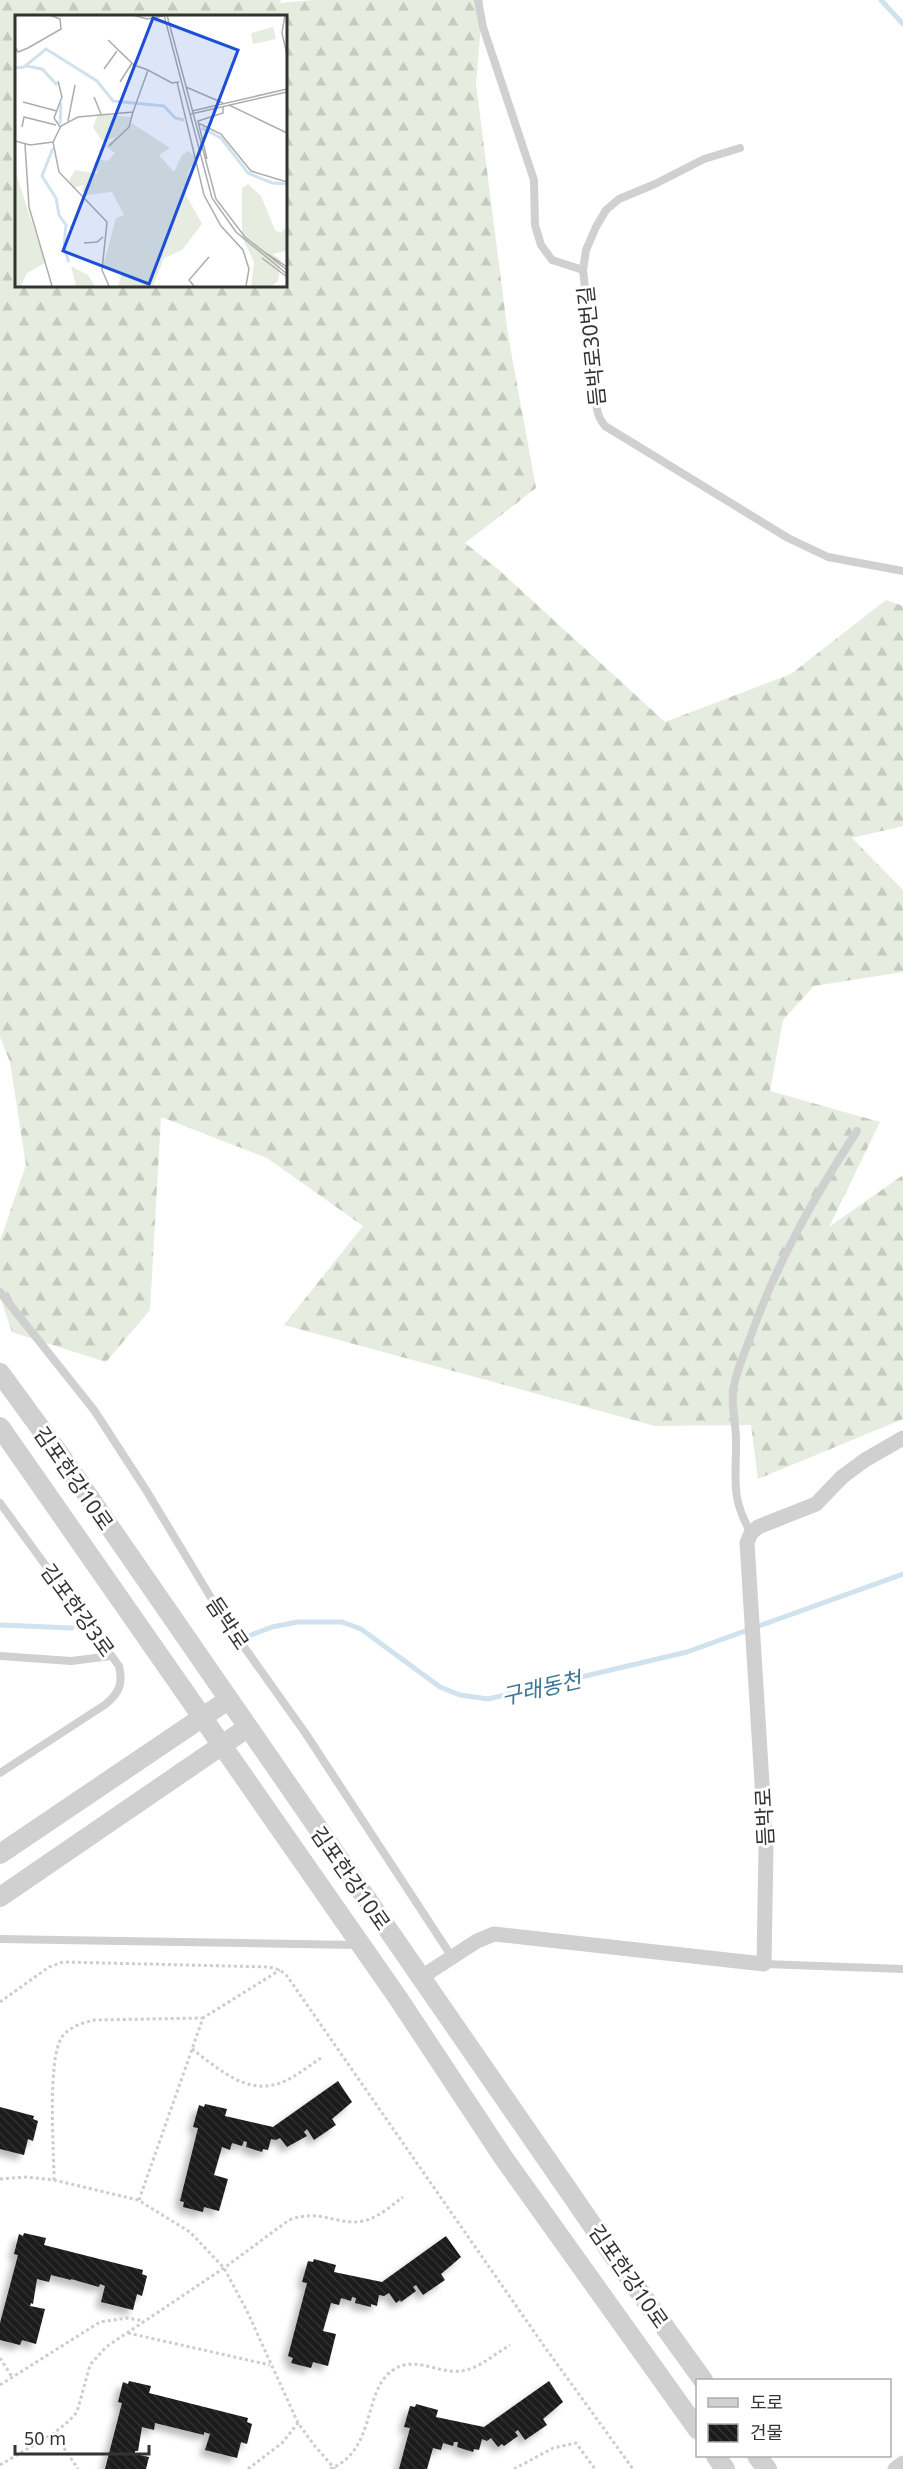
<svg xmlns="http://www.w3.org/2000/svg" width="903" height="2469" font-family="'Noto Sans','Noto Sans KR',sans-serif">
<defs>
<pattern id="forest-firs" width="22" height="20" patternUnits="userSpaceOnUse" patternTransform="scale(1.5)"><rect width="22" height="20" fill="#e6ecdf"/><path d="M5 1l3.5 6h-7zM16 11l3.5 6h-7z" fill="#c6cbc0"/></pattern>
<pattern id="building-back-hatch" width="6" height="6" patternUnits="userSpaceOnUse" patternTransform="scale(1.5)"><rect width="6" height="6" fill="#1a1a1a"/><path d="M-1 5l2 2M0 0l6 6M5-1l2 2" fill="none" stroke="#333"/></pattern>
<filter id="shadow"><feDropShadow dx="-5.5" dy="5.5" stdDeviation="3" flood-color="#0004"/></filter>
</defs>
<rect width="100%" height="100%" fill="#fff"/>
<path fill="url(#forest-firs)" fill-rule="evenodd" d="M0,0H281L280,3L313,0H483L476,84L508,335L536,488L465,543L499,570L665,722L791,674L886,600L903,606V826L852,838L903,890V972L814,986L783,1020L770,1091L880,1122L829,1227L903,1175V1419L758,1479L751,1425L655,1426L284,1325L363,1226L267,1158L161,1117L150,1310L106,1362L12,1332L0,1297V1241L26,1165L10,1062L0,1037ZM16,16H285V285H16Z"/>
<g fill="none" stroke-linecap="round" stroke-linejoin="round">
<g stroke="#cfe2ee" stroke-width="5">
<polyline points="881,0 903,24"/>
<polyline points="0,1625 72,1628"/>
<polyline points="251,1635 272,1627 298,1622 342,1622 361,1629 440,1687 460,1695 488,1699 687,1652 903,1574"/>
</g>
</g>
<g fill="url(#building-back-hatch)" filter="url(#shadow)">
<polygon points="338,2081 352,2102 332,2119 336,2125 314,2140 307,2129 304,2132 307,2136 287,2147 280,2138 276,2140 271,2139 268,2150 263,2149 262,2152 246,2147 247,2142 244,2141 242,2146 232,2143 230,2150 222,2147 214,2175 228,2179 219,2211 204,2207 203,2212 183,2207 184,2202 180,2201 198,2128 193,2127 199,2105 204,2107 205,2104 227,2109 225,2116 273,2127"/>
<polygon points="0,2107 34,2116 33,2119 38,2121 33,2141 28,2139 24,2155 0,2149"/>
<polygon points="24,2233 46,2238 44,2245 143,2270 142,2274 147,2276 142,2296 137,2294 133,2310 101,2302 105,2286 100,2284 99,2287 71,2279 71,2280 51,2275 49,2282 37,2279 33,2304 31,2303 30,2306 45,2309 36,2344 22,2340 20,2345 0,2340 0,2323 18,2255 14,2254 19,2234 23,2236"/>
<polygon points="446,2236 461,2257 441,2274 445,2280 423,2295 416,2285 413,2287 416,2291 401,2302 400,2300 396,2303 389,2293 384,2296 379,2295 377,2306 371,2304 371,2307 355,2303 356,2298 352,2297 351,2301 341,2298 339,2305 331,2303 323,2331 336,2334 328,2366 313,2362 311,2368 291,2363 293,2358 288,2356 307,2283 302,2282 308,2261 313,2262 314,2259 336,2265 334,2272 382,2282"/>
<polygon points="129,2381 151,2386 149,2393 248,2418 247,2422 252,2424 247,2444 241,2442 237,2458 205,2450 210,2434 204,2432 204,2435 155,2423 154,2430 142,2427 138,2451 135,2451 135,2454 149,2457 146,2469 105,2469 122,2403 118,2402 123,2382 128,2384"/>
<polygon points="549,2381 563,2402 543,2419 547,2425 525,2440 518,2430 515,2432 518,2436 504,2446 502,2444 498,2447 491,2438 487,2441 482,2439 479,2450 474,2449 473,2452 457,2447 458,2442 454,2442 453,2446 443,2443 441,2450 433,2448 427,2469 399,2469 410,2428 404,2427 410,2406 415,2407 416,2404 438,2410 436,2417 484,2427"/>
</g>
<g fill="none" stroke-linecap="round" stroke-linejoin="round">
<g stroke="#cdcdcd" stroke-width="3" stroke-dasharray="3 3" stroke-linecap="butt">
<polyline points="0,2002 49,1967 63,1962 269,1967 280,1970 287,1976 544,2346 633,2469"/>
<path d="M192,2049C219,2069 249,2098 285,2081C298,2075 310,2065 321,2058"/>
<polyline points="0,2179 26,2177 54,2180 138,2200 190,2232 224,2268 247,2311 298,2423 314,2445 335,2469"/>
<path d="M54,2180C54,2150 47,2059 62,2037C69,2027 82,2023 94,2020L203,2018"/>
<polyline points="139,2200 203,2018 280,1970"/>
<polyline points="128,2333 270,2365"/>
<polyline points="0,2358 12,2377"/>
<polyline points="0,2385 100,2322 127,2318 144,2321"/>
<polyline points="54,2433 78,2469"/>
<path d="M0,2465L54,2433L69,2421L77,2412L90,2365L106,2347L224,2268L289,2220C320,2208 336,2226 363,2221C378,2218 391,2206 403,2197"/>
<polyline points="248,2469 282,2443 298,2423"/>
<path d="M330,2469C377,2450 362,2391 393,2370C415,2355 438,2374 461,2371C478,2369 495,2354 510,2345"/>
<polyline points="514,2469 553,2448 576,2443 595,2469"/>
</g>
<g stroke="#d0d0d0" stroke-width="8">
<path d="M478,0L483,27L534,180L535,225L541,245L552,260L583,270L596,388C596,403 595,414 605,426L788,538L828,557L903,571"/>
<polyline points="583,270 586,250 596,227 606,210 619,199 655,184 704,159 740,148"/>
<polyline points="0,1292 94,1410 146,1490 222,1616 306,1734 452,1957"/>
<path d="M0,1503L119,1666C123,1683 120,1692 106,1704L0,1773"/>
<path d="M751,1533C731,1498 736,1483 736,1445C737,1424 729,1402 735,1381C738,1367 745,1352 750,1338C776,1264 814,1197 857,1131"/>
<polyline points="0,1656 71,1661 111,1656"/>
<polyline points="0,1939 358,1945"/>
<polyline points="764,1964 903,1969"/>
</g>
<g stroke="#d0d0d0" stroke-width="15">
<polyline points="420,1978 477,1941 494,1934 764,1964 766,1847 747,1543 751,1533 758,1527 816,1504 842,1477 865,1460 903,1438"/>
<polyline points="895,2469 903,2463"/>
</g>
<g stroke="#d0d0d0" stroke-width="20">
<polyline points="0,1373 60,1455 615,2258 703,2380"/>
<polyline points="0,1427 398,1998 503,2157 698,2430"/>
<polyline points="0,1854 228,1700"/>
<polyline points="0,1897 247,1728"/>
<polyline points="716,2456 725,2469"/>
<polyline points="757,2456 767,2469"/>
</g>
</g>
<g text-anchor="middle" dominant-baseline="central" stroke-width="6" stroke-linejoin="round" paint-order="stroke">
<g font-size="21" fill="#333" stroke="#fff">
<text transform="translate(591 346) rotate(-96)">듬박로30번길</text>
<text transform="translate(74 1478) rotate(55)">김포한강10로</text>
<text transform="translate(78 1610) rotate(54)">김포한강3로</text>
<text transform="translate(228 1623) rotate(56)">듬박로</text>
<text transform="translate(764 1817) rotate(-93)">듬박로</text>
<text transform="translate(351 1878) rotate(55)">김포한강10로</text>
<text transform="translate(629 2276) rotate(55)">김포한강10로</text>
</g>
<g font-size="22" font-style="italic" fill="#3f7597" stroke="#fff">
<text transform="translate(541 1687) rotate(-13)">구래동천</text>
</g>
</g>
<g transform="translate(15 15)">
<rect width="272" height="272" fill="#fff"/>
<path d="M258,12L261,24L238,29L236,18Z" fill="#e6ecdf"/>
<path d="M83,99L116,102L115,107L155,133L144,140L159,157L167,140L173,136L181,142L173,158L171,180L187,209L167,235L149,243L138,271H103L107,258L88,251L101,203L109,200L97,177L72,180L67,176L69,170L58,173L54,165L60,155L83,159L79,148L82,144L93,146L100,138L91,131L99,123L87,126L78,112ZM0,155L30,248L12,258L6,271H0ZM233,169L246,181L260,215L266,218L271,212V236L257,239L266,245L263,266L257,271H236L239,247L227,222V173ZM56,251L73,260L80,271H61Z" fill="#e6ecdf"/>
<path fill="none" stroke="#cfe2ee" stroke-width="3" d="M12,51L27,54L42,70M0,53L9,52L31,34L82,66L98,86L149,91L160,103L169,105M45,109L46,88M187,113L206,123L233,158L257,168L272,169M38,133L27,161L41,183L44,200L51,210L49,233L54,247"/>
<path fill="none" stroke="#adadad" stroke-width="1.5" d="M118,0L132,4L148,1M149,0L197,183L221,217L272,259M152,0L201,184L230,222L272,255M270,0L267,18L272,40M93,25L119,50L133,55M0,32L3,37L13,33L46,14L45,4L35,0M89,54L102,36M43,66L47,82L39,103L45,112M105,67L117,48M162,67L189,180L206,211L228,235L234,254L231,271M171,72L208,88M79,82L86,99M8,87L42,96M214,90L272,118M177,96L272,74M176,99L272,77M53,106L60,70M183,108L206,119L236,156L272,167M7,112L9,102L41,110M0,126L15,130L38,127L46,111L63,102L118,97L133,55L157,68L164,67M38,127L44,157L92,207L87,255L94,271M10,129L14,192L37,271M94,131L114,112L118,97M192,144L183,106L208,98V92M69,228L82,227L88,222M251,238L272,252M247,243L272,262M179,271L174,265L194,242"/>
<path fill="#1d4ed8" fill-opacity="0.15" stroke="#1d4ed8" stroke-width="3" d="M138,3L223,35L134,269L48,236Z"/>
<rect width="272" height="272" fill="none" stroke="#333" stroke-width="3"/>
</g>
<rect x="696" y="2379" width="195" height="78" fill="#ffffff" stroke="#adadad" stroke-width="1.5"/>
<rect x="708" y="2398" width="30" height="9" fill="#d0d0d0" stroke="#adadad" stroke-width="1.5"/>
<text x="750" y="2409" font-size="18" fill="#333333">도로</text>
<rect x="708" y="2424" width="30" height="18" fill="url(#building-back-hatch)" stroke="#adadad" stroke-width="1.5"/>
<text x="750" y="2439" font-size="18" fill="#333333">건물</text>
<path d="M15 2445v9h134v-9" fill="none" stroke="#333333" stroke-width="3"/>
<text x="24" y="2445" font-size="18" fill="#333333" stroke="#ffffff" stroke-width="4.5" paint-order="stroke">50 m</text>
</svg>
